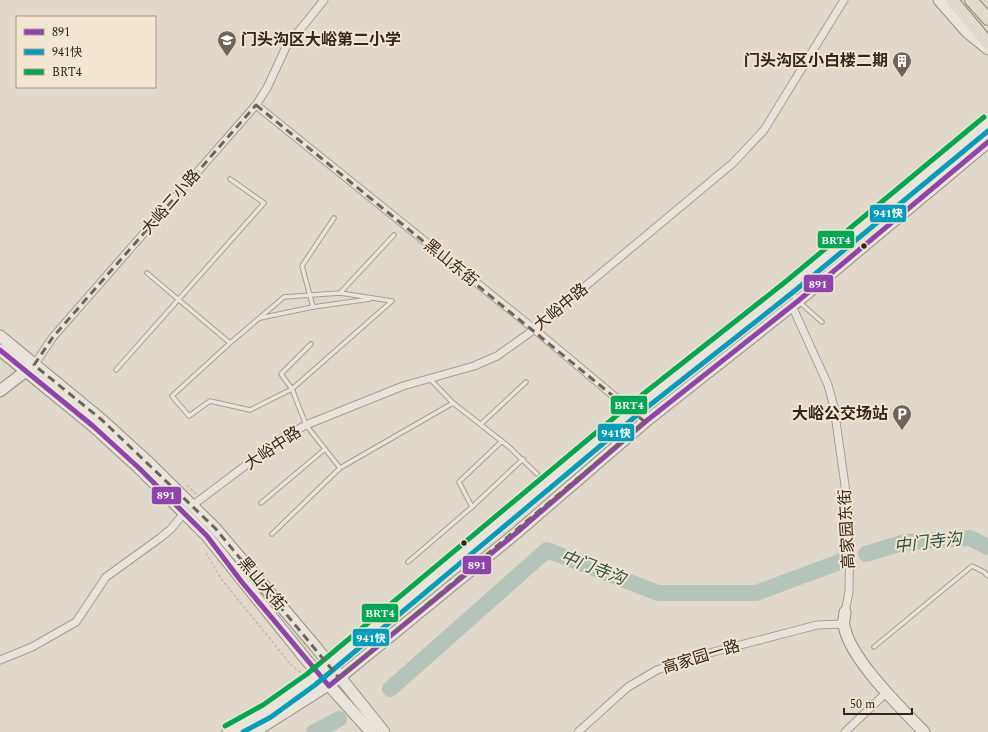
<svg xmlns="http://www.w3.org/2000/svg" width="988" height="732" font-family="Spectral,'Noto Sans SC',serif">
<rect width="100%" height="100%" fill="#e0d8ca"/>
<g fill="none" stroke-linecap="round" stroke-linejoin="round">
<g stroke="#b5c4ba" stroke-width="16">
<polyline points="866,554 905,542 970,538 988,547"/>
<polyline points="390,689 547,550 658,593 756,593 842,561"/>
<polyline points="314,732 339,719"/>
</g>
<g stroke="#a59d94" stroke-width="5.5">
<g id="lane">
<polyline points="147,273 230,343 172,396 189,416 210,401 250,410 292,389 392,301 340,293 284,297 230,343"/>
<polyline points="789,289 798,301 822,322"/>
<polyline points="340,293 394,235"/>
<polyline points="313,307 302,266 334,218"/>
<polyline points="260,318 313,307 370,299"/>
<polyline points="116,370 264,203 230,179"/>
<polyline points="430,379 453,403"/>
<polyline points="481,424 526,382"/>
<polyline points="502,441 459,482 472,507 523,459"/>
<polyline points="340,468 453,403 508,446 537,474"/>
<polyline points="261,503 325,449"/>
<polyline points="272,534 340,468 306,425 292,389 281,374 311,344"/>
<polyline points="408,562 472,507"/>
<polyline points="874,647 972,566 984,572 988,576"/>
</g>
</g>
<g stroke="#a59d94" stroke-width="9">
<g id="street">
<polyline points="256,105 534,329 645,422"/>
<polyline points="792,306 828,385 834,407 850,521 849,592 845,612"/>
<polyline points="34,365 53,337 256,105 267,88 286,47 324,0"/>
<polyline points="193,505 282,438 306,425 403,386 474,366 497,356 528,334 733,163 764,130 844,0"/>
<polyline points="0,660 32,647 76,622 106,577 160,538 171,529 184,513"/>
<polyline points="578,732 628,687 657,670 694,657 817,625 843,624"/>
<polyline points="845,732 887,692"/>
</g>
</g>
<g stroke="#958d84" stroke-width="13">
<g id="secondary">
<polyline points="939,0 967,32 988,49"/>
<polyline points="0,336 102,420 147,461 215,528 315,646 384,732"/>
<polyline points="0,350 93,426 140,469 207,536 308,662 371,732"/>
<polyline points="0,391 31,367"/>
<path d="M845,612C845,616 843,621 844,625C849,658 900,707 924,732"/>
<polyline points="228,732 267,711 311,680 632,411 788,288 988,122"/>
<polyline points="254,732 339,678 515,534 645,422 798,301 988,142"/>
</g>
</g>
<g stroke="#8b837a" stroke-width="14">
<g id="primary">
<polyline points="952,0 988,43"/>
<polyline points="971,0 988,19"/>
</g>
</g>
<g stroke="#c1bbb3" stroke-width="1.5" stroke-dasharray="3 2" stroke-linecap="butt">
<polyline points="187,485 196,494"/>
<polyline points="206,553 222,580 292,666 303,674"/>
</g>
<use href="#lane" stroke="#e8e4dc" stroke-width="3.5"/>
<use href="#street" stroke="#e8e4dc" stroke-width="7"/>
<use href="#secondary" stroke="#e8e4dc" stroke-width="11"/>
<use href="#primary" stroke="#e0d9ce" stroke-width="12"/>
<g stroke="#f2e6d0" stroke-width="8">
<polyline id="bus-1" points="0,350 93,426 140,469 207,536 241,581 329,686 515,534 645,422 798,301 988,142"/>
</g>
<g stroke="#f2e6d0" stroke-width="8">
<polyline id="bus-2" points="243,732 271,717 315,685 636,416 792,293 988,131"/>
</g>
<g stroke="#f2e6d0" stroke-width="8">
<polyline id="bus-3" points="225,726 263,705 307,674 628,406 784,283 984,117"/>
</g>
<use href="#bus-1" stroke="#8e44ad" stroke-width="5"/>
<use href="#bus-2" stroke="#059cbc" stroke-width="5"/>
<use href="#bus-3" stroke="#00a651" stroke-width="5"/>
</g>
<path fill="none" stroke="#6f645a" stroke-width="3" stroke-dasharray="8 5" stroke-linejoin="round" d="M256,105L645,422L339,678L215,528L102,420L34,365L53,337Z"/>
<defs>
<g id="school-pin" transform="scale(1)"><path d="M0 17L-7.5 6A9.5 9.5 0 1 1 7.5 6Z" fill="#6f645a" stroke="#f2e6d0"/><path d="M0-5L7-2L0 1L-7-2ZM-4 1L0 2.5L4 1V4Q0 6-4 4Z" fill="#fff"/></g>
<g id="building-pin" transform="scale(1)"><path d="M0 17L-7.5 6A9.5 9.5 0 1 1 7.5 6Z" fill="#6f645a" stroke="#f2e6d0"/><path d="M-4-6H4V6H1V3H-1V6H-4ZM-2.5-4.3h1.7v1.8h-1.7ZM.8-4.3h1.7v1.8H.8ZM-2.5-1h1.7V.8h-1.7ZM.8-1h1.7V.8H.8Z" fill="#fff"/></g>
<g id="parking-pin" transform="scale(1)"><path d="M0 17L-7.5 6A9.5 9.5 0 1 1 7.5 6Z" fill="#6f645a" stroke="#f2e6d0"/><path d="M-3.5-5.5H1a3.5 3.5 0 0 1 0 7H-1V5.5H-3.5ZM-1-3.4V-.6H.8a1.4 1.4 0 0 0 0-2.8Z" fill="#fff"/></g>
</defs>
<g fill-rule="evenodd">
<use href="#school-pin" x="227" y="40"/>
<use href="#building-pin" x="902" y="61"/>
<use href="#parking-pin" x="902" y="414"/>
</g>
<g fill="#32261d" stroke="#f2e6d0" stroke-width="1.5">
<circle cx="864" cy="246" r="3.5"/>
<circle cx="464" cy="543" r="3.5"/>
</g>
<g text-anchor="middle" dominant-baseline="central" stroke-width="4" stroke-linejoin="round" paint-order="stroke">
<g font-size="16" font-weight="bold" fill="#32261d" stroke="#f2e6d0" text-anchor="end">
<text x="241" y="40" text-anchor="start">门头沟区大峪第二小学</text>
<text x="888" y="61">门头沟区小白楼二期</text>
<text x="888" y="414">大峪公交场站</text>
</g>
<g font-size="16" fill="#32261d" stroke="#f2e6d0">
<text transform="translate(171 202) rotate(-49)">大峪二小路</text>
<text transform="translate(451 263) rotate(39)">黑山东街</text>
<text transform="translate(561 307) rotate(-39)">大峪中路</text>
<text transform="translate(273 448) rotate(-34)">大峪中路</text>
<text transform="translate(847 529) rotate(-93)">高家园东街</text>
<text transform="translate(262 584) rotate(50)">黑山大街</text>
<text transform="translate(701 657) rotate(-17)">高家园一路</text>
</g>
<g font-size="17" font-style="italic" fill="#2e514c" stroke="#f2e6d0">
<text transform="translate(928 543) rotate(-7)">中门寺沟</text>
<text transform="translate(593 568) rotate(21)">中门寺沟</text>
</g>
</g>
<g stroke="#f2e6d0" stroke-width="1.5">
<rect x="869" y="204" width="38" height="19" rx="4" fill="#059cbc"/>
<rect x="817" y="230" width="38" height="19" rx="4" fill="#00a651"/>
<rect x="803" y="274" width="31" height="19" rx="4" fill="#8e44ad"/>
<rect x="610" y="395" width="38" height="20" rx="4" fill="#00a651"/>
<rect x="597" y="423" width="38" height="19" rx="4" fill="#059cbc"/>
<rect x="151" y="486" width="31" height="19" rx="4" fill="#8e44ad"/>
<rect x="462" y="555" width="30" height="20" rx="4" fill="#8e44ad"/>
<rect x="361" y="603" width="38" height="20" rx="4" fill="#00a651"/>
<rect x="352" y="628" width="38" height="19" rx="4" fill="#059cbc"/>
</g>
<g font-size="11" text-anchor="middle" font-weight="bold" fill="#fff">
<text x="888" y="217">941快</text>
<text x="836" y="244">BRT4</text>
<text x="818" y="288">891</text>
<text x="629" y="409">BRT4</text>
<text x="616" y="437">941快</text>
<text x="166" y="499">891</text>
<text x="477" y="569">891</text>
<text x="380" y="617">BRT4</text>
<text x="371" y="642">941快</text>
</g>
<rect x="16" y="16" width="140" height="72" fill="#f2e6d0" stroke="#a59988"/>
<rect x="24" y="29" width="20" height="6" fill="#8e44ad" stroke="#a59988"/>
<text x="52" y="36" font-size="12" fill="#32261d">891</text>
<rect x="24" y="49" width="20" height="6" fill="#059cbc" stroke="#a59988"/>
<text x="52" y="56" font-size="12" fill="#32261d">941快</text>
<rect x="24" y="69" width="20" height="6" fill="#00a651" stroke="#a59988"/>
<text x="52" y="76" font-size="12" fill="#32261d">BRT4</text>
<path d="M844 708v6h68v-6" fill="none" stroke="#32261d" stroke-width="2"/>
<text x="850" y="708" font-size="12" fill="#32261d" stroke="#f2e6d0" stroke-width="3" paint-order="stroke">50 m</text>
</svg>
